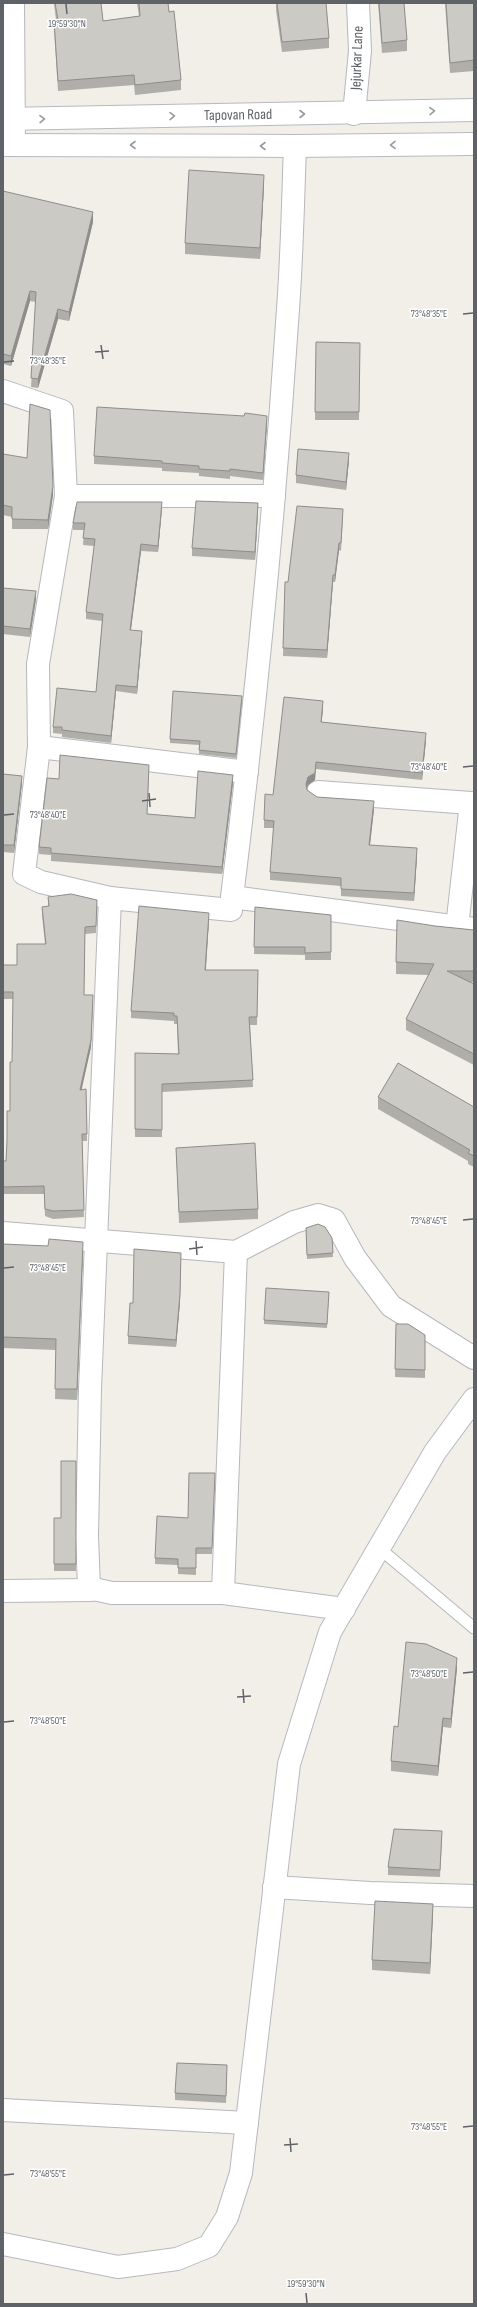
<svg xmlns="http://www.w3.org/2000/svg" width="477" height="2307" font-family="'Sofia Sans Condensed',sans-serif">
<rect width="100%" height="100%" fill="#f1efe8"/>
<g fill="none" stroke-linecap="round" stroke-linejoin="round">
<g stroke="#b5b8bc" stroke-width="13">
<polyline id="lane" points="379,1548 474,1628"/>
</g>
<g stroke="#b5b8bc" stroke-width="24">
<g id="street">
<polyline points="13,3 14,145"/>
<polyline points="354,114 360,51 358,3"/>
<path d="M295,146C293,200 292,255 288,309C275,506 256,702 232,897L474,929"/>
<polyline points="3,391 62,411 66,496 38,664 39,747 24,874 41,882 110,898"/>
<polyline points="66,496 274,496"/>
<polyline points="39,747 247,772"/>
<polyline points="318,792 471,803 457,927"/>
<polyline points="232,897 231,910 110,898 90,1389 87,1536 89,1588 112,1593 223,1593 344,1609"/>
<polyline points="3,1233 236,1252 223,1593"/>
<polyline points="236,1252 294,1222 318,1215 334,1220 355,1258 391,1306 474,1358"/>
<polyline points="3,1591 91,1590"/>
<polyline points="274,1887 370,1893 474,1896"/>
<polyline points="3,2110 247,2123"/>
</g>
</g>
<g stroke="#b6babf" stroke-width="24">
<g id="secondary">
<polyline points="3,119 474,110"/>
<polyline points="3,145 295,146 474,144"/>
<polyline points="3,2244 118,2267 177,2259 209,2246 227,2217 241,2173 289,1764 330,1632 435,1452 474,1399"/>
</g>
</g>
<use href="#lane" stroke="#fff" stroke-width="11"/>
<use href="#street" stroke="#fff" stroke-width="22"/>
<use href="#secondary" stroke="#fff" stroke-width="22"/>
</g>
<g fill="#afaea9">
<polygon points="54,3 101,3 103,21 139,16 137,3 168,3 181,80 181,90 135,95 134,85 58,91 54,30 54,20 56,20"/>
<polygon points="276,3 326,3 329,38 329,48 282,52 276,10"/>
<polygon points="378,3 404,3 407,40 407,51 382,53"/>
<polygon points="445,3 474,3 474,71 450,73"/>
<polygon points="264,185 260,259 185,254 185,243"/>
<polygon points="3,191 93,222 69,321 58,319 38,388 31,387 36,302 30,301 11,366 3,364"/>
<polygon points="316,342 360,343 359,420 315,420"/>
<polygon points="267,423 263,480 230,476 230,479 199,476 199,473 162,471 162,468 94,464 94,456"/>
<polygon points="3,454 53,495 48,529 12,529 12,517 3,515"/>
<polygon points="349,460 346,490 296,483 296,475"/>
<polygon points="162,508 158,552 141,551 131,630 142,637 137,694 116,691 111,743 62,737 62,734 53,733 53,727 96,692 102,621 86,619 86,612 94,546 83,545 84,530 73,530 73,523"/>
<polygon points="258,511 255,560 192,556 192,548"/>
<polygon points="343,516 341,551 339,550 335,582 333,582 327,658 283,656 285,582 288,582"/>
<polygon points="3,588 36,599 30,637 3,634"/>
<polygon points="242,700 236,758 199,754 199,745 170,743 170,739"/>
<polygon points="323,709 321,722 426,740 422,780 316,769 315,780 308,785 307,789 307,790 317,797 374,809 370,845 417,856 414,901 341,896 341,886 270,880 270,872 274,828 264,828 264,820 273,795"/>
<polygon points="149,773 147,814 195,818 233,783 222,874 51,861 51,855 39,854 39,847 59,779"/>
<polygon points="3,774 22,783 14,853 3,852"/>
<polygon points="48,897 97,900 96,933 85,934 84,995 93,1003 91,1047 81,1090 86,1089 87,1141 82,1141 84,1217 53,1219 45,1216 44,1194 3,1194 3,1161 6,1161 10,1111 12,1062 13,999 3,999 3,965 17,965 45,944 42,915 42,907 48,906"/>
<polygon points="255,907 331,915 331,960 305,960 305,955 254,954"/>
<polygon points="209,920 206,970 258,970 257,1025 250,1025 253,1087 162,1092 162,1137 135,1137 135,1053 178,1054 177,1024 174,1024 174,1021 131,1018 131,1011"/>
<polygon points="435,926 474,930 474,982 470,982 474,984 474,1065 406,1030 406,1019 429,975 396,974 396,962"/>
<polygon points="378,1097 474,1107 474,1167 468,1164 468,1161 378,1109"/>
<polygon points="176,1148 258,1209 258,1219 179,1223"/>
<polygon points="306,1228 332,1238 333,1257 307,1259"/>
<polygon points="3,1244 83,1252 77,1400 55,1399 56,1350 3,1348"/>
<polygon points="329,1292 327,1328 264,1324 264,1320"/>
<polygon points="180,1302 176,1347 128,1344 128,1336"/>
<polygon points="396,1324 425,1335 425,1378 395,1377"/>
<polygon points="76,1461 76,1571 54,1571 54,1518 61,1518"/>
<polygon points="215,1473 212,1554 196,1554 196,1575 178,1574 178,1565 155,1564 155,1558 188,1518"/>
<polygon points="457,1668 451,1728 443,1727 438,1776 391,1771 391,1761 398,1727"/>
<polygon points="442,1838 440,1877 388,1875 388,1867"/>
<polygon points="433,1914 430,1974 372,1970 372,1960"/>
<polygon points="227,2072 226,2103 175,2100 175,2093"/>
</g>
<g fill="#8f8d8a">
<polygon points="264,175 264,185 260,259 260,248"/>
<polygon points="93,212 93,222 69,321 69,312"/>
<polygon points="30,291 30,301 11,366 11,356"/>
<polygon points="58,309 58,319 38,388 38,379"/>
<polygon points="267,416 267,423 263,480 263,473"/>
<polygon points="349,453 349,460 346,490 346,482"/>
<polygon points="53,486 53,495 48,529 48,520"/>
<polygon points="162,502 162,508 158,552 158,546"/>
<polygon points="258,503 258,511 255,560 255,552"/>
<polygon points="339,543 339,550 335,582 335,575"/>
<polygon points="141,544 141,551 130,636 130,630"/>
<polygon points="333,575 333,582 327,658 327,650"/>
<polygon points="36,591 36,599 30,637 30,629"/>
<polygon points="142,631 142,637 137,694 137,687"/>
<polygon points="116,685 116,691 111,743 111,736"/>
<polygon points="242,696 242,700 236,758 236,754"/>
<polygon points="323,701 323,709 321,729 321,722"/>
<polygon points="426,733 426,740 422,780 422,773"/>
<polygon points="316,762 315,780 308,785 306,791 306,784 308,777"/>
<polygon points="233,775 233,783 222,874 222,867"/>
<polygon points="22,776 22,783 14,853 14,845"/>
<polygon points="374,801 374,809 369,853 369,845"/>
<polygon points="417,848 417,856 414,901 414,893"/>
<polygon points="209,913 209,920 205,977 205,970"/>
<polygon points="93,995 91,1047 80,1097 80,1090"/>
<polygon points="83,1242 83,1252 77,1400 77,1389"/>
<polygon points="181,1253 180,1302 176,1347 176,1340"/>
<polygon points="457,1658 457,1668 451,1728 451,1719"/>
<polygon points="443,1718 443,1727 438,1776 438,1766"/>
<polygon points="433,1904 433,1914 430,1974 430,1963"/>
</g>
<g fill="#cccac5" stroke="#8f8d8a">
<polygon points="55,3 101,3 103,21 140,16 139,3 168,3 169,12 174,11 181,80 135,85 134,75 58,81 54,20 58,20"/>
<polygon points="277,3 326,3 329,38 282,42"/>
<polygon points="379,3 404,3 407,40 382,43"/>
<polygon points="446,3 474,3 474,60 450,63"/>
<polygon points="189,170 264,175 260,248 185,243"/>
<polygon points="3,191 93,212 69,312 58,309 38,379 31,378 36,292 30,291 11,356 3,354"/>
<polygon points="316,342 360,343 359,412 315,412"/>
<polygon points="30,404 50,410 53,486 48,520 12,519 12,507 3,505 3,454 27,458"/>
<polygon points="97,407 244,416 245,413 267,416 263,473 230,469 230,471 199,469 199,466 162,463 162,461 94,456"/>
<polygon points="298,449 349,453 346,482 296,475"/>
<polygon points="196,501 258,503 255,552 192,548"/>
<polygon points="77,502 162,502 158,546 141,544 130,630 142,631 137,687 116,685 111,736 62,730 62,727 53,727 57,688 96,692 103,614 86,612 95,539 83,538 85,523 73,523"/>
<polygon points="297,506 343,509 341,543 339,543 335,575 333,575 327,650 283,648 285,582 288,582"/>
<polygon points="3,588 36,591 30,629 3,626"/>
<polygon points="173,691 242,696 236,754 199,750 200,741 170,739"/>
<polygon points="284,697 323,701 321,722 426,733 422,773 316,762 315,773 308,777 306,784 307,790 317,797 374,801 369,845 417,848 414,893 341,889 341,878 270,872 274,821 264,820 265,794 273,795"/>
<polygon points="60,755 149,765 147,814 195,818 198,771 233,775 222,867 51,853 51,848 39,847 47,778 59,779"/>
<polygon points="3,774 22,776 14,845 3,845"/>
<polygon points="71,894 97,900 96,926 85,927 84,995 93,995 91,1040 80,1090 86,1089 87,1134 82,1134 84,1210 53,1211 45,1209 44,1186 3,1187 3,1161 6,1161 7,1140 7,1111 10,1111 10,1062 12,1062 13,992 3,992 3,965 17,965 17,944 46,944 42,907 49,906 48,897"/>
<polygon points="139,906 209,913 205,970 258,970 257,1017 249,1017 253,1080 162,1084 162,1130 135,1129 135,1053 179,1054 177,1016 174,1016 174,1013 131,1011"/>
<polygon points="255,907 331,915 331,952 305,953 305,947 254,947"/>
<polygon points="397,920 435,926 474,930 474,971 447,971 474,984 474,1054 406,1019 434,964 396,962"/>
<polygon points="398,1063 474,1107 474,1156 468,1153 470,1150 378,1097"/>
<polygon points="255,1143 258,1209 179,1212 176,1148"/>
<polygon points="318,1224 325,1227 332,1238 333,1253 307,1255 306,1228"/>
<polygon points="49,1239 83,1242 77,1389 55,1389 56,1339 3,1337 3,1244 48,1246"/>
<polygon points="134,1249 181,1253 180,1294 176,1340 128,1336 130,1303 133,1303"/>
<polygon points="266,1288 329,1292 327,1324 264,1320"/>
<polygon points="396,1324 408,1324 425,1335 425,1370 395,1369"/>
<polygon points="61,1461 76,1461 76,1564 54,1564 54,1518 61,1518"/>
<polygon points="189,1473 215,1473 212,1548 196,1548 196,1568 178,1568 178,1559 155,1558 157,1516 188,1518"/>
<polygon points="406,1642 426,1644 457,1658 451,1719 443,1718 438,1766 391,1761 394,1726 398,1727"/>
<polygon points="394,1829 442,1831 440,1870 388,1867"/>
<polygon points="375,1901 433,1904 430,1963 372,1960"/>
<polygon points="177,2063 227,2065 226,2096 175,2093"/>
</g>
<defs><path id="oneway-chevron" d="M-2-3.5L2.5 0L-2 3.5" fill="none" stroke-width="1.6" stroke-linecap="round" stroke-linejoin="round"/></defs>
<g stroke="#979a9d">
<use href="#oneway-chevron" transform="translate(432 111) rotate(-2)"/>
<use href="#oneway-chevron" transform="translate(302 114)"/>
<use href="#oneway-chevron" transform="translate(172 116) rotate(-1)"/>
<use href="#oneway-chevron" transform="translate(42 119) rotate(-1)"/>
<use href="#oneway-chevron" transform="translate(133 145) rotate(-180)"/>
<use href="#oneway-chevron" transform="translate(393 145) rotate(179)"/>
<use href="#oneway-chevron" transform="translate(263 146) rotate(-180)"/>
</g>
<path fill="none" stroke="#5f6368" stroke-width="1.5" d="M66,4L67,14M463,314L473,313M101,345L103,359M95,352L109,351M4,362L14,361M463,767L473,766M149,793L150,807M142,801L156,799M4,815L14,814M463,1220L473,1219M196,1241L197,1255M189,1249L203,1247M4,1268L14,1267M463,1673L473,1672M243,1689L244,1703M237,1697L251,1696M4,1722L14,1721M463,2127L473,2126M290,2138L291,2152M284,2145L298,2144M4,2175L14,2174M306,2293L307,2303"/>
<g text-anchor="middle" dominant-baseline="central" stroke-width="3" stroke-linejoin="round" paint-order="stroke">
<g font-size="15" fill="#5f6368" stroke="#fff">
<text transform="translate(357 58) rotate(-88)">Jejurkar Lane</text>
<text transform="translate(238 115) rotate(-1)">Tapovan Road</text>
</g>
</g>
<g font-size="10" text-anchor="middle" fill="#5f6368" stroke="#fff" stroke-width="3" stroke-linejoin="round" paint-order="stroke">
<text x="67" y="27">19°59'30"N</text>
<text x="429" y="317">73°48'35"E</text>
<text x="48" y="364">73°48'35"E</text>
<text x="429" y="770">73°48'40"E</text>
<text x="48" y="818">73°48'40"E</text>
<text x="429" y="1224">73°48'45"E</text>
<text x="48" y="1271">73°48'45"E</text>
<text x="429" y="1677">73°48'50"E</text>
<text x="48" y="1724">73°48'50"E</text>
<text x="429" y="2130">73°48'55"E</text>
<text x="48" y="2177">73°48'55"E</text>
<text x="306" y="2287">19°59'30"N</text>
</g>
<rect width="477" height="2307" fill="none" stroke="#5f6368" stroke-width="8"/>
</svg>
